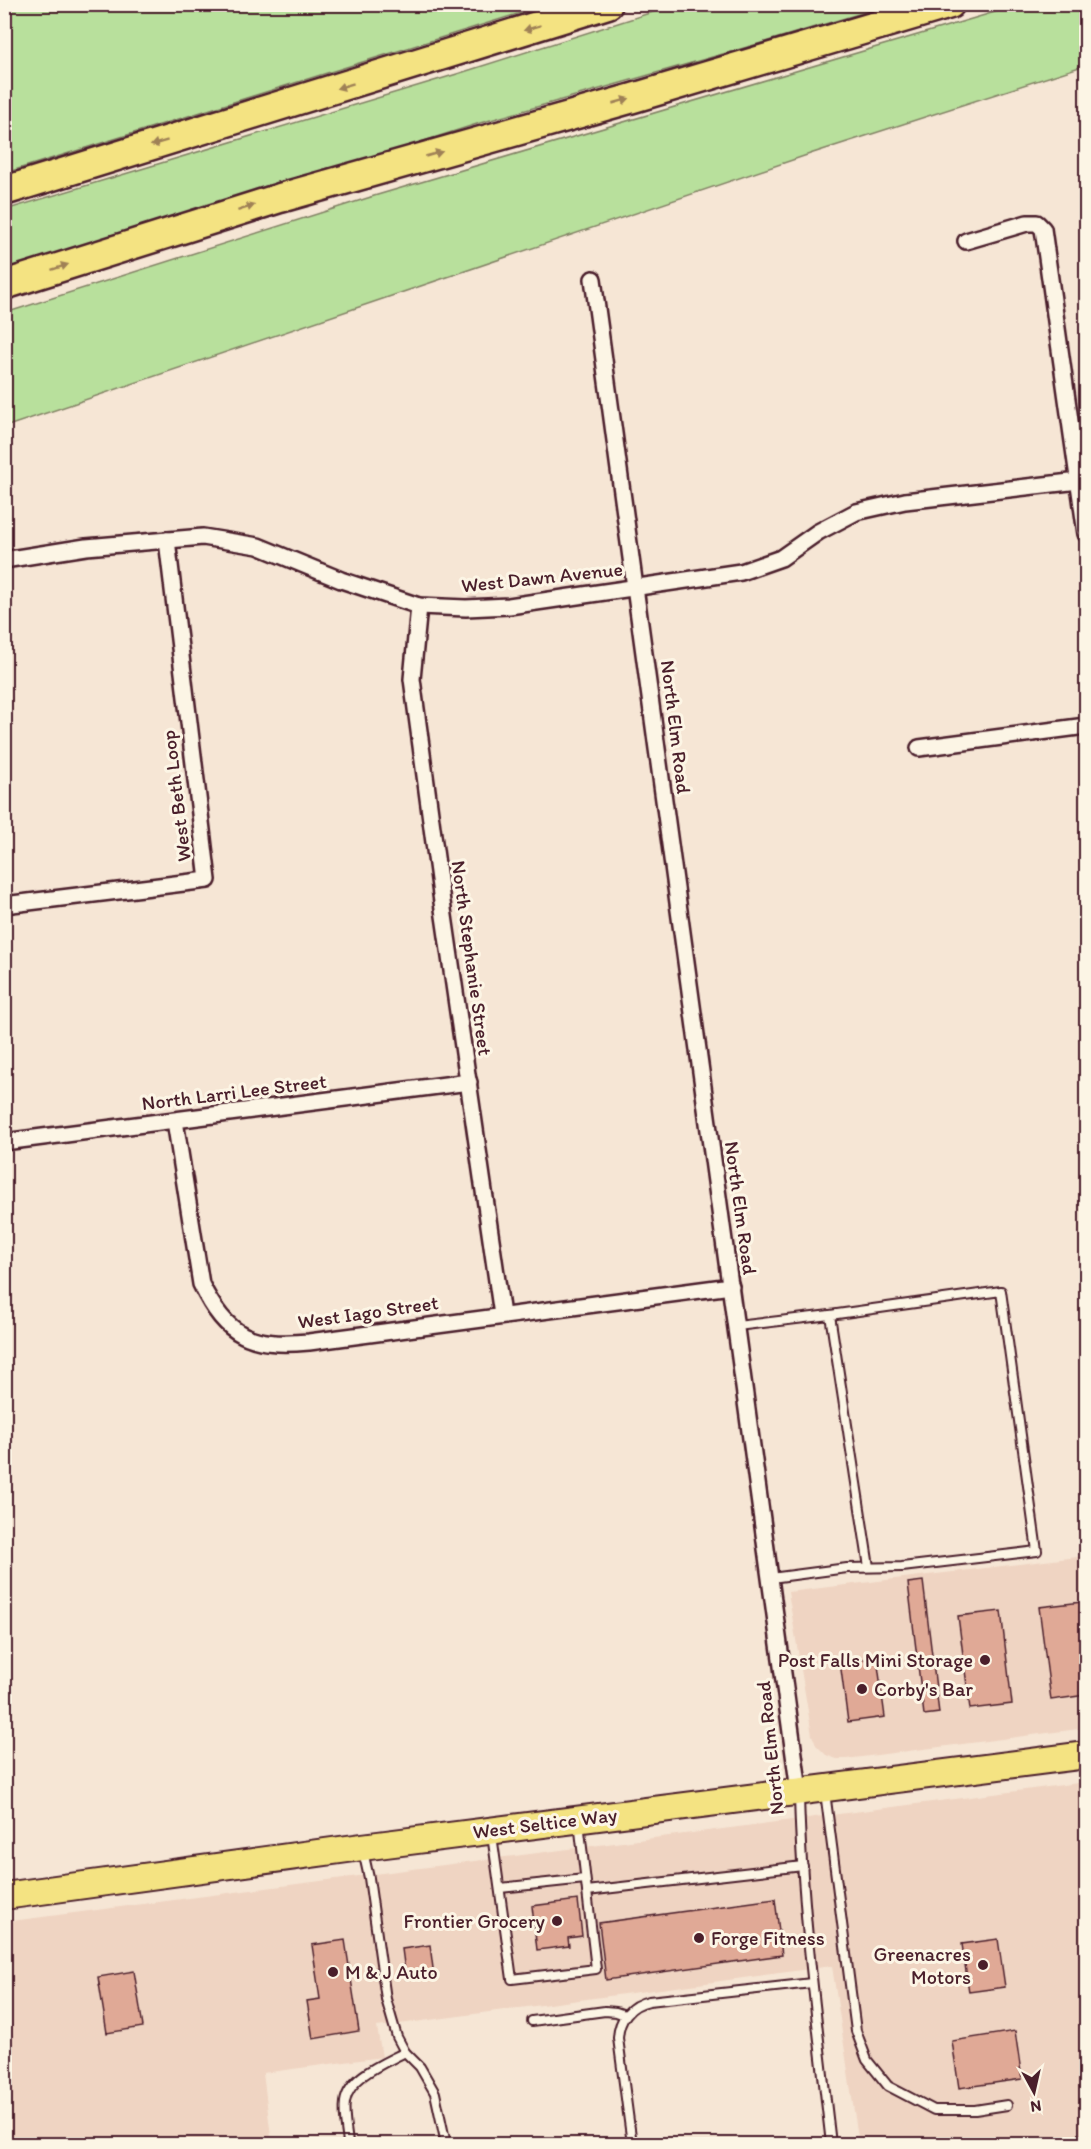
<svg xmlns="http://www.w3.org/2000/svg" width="1091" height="2149" font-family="Itim,sans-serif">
<rect width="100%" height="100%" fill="#f6e6d5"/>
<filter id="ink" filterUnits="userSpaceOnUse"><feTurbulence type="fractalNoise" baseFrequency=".0167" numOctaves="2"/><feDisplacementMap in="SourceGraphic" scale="12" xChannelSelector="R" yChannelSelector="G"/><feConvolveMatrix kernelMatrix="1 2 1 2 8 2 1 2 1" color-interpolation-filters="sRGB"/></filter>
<g filter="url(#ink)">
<g fill="#efd4c2">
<polygon points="1086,1556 1086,1728 846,1759 837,1759 826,1755 816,1745 812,1735 788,1592"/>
<polygon points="1086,1782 1086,2144 859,2144 832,1966 377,2027 382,2057 263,2073 272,2144 5,2144 4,1922"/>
</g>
<g fill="#b8e09c" stroke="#818064" stroke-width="1.5">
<polygon points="5,4 546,4 546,5 5,173"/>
<polygon points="1022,4 1086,5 1086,65 813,153 5,427 5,313 374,196"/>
<polygon points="675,5 889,5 758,44 480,123 5,275 5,210 457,74"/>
</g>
<g fill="#e0a996" stroke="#4a1f2b" stroke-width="1.5">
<polygon points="923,1581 939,1713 924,1715 908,1583"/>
<polygon points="1082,1602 1086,1637 1086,1695 1051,1700 1039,1607"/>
<polygon points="1001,1611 1012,1704 970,1709 958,1616"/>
<polygon points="877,1658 885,1717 848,1722 840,1662"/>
<polygon points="775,1899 782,1955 606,1980 599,1923"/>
<polygon points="578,1900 582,1936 568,1938 569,1946 537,1950 532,1906"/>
<polygon points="998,1939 1005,1987 969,1992 962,1944"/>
<polygon points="345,1940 359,2031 313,2039 307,2001 320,1999 312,1945"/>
<polygon points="430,1945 434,1976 406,1979 402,1949"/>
<polygon points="134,1971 143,2027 107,2033 98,1977"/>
<polygon points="1015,2031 1022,2079 959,2088 952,2041"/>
</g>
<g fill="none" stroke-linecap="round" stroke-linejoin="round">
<g stroke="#4a1f2b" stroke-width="12">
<g id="service">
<polyline points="830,1315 869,1567"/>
<polyline points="737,1326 830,1315 1001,1291 1037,1551 902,1567 847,1568 771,1578"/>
<polyline points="825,1792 856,2031 867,2060 888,2086 934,2110 975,2110 1007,2105"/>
<path d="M799,1796C802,1912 818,2029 831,2144"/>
<polyline points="492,1835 512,1979 596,1969 579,1822"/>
<polyline points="363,1851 369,1878 386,1999 397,2037 405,2052 420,2067 435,2093 446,2144"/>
<polyline points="500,1888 585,1879"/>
<polyline points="587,1891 803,1866"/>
<polyline points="532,2021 605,2011 616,2012 625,2015"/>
<path d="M348,2144C347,2131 343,2116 345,2102C349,2076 385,2063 405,2052"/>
<path d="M632,2144L618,2038C619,2019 630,2005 649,2001L812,1983"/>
</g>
</g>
<g stroke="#4a1f2b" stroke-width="20">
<g id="minor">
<polyline points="966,241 1027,223 1037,223 1043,229 1086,534"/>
<polyline points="593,279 799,1791"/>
<polyline points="4,560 86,547 203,537 258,546 341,580 419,606 466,608 509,606 741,572 781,558 818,532 856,512 905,501 1079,481"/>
<polyline points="419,606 412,679 442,902 502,1315"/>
<polyline points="919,748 1086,726"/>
<polyline points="4,905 208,880 167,540"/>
<path d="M175,1121L201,1284C227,1338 252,1347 309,1342L731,1286"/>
<polyline points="4,1142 469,1082"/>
</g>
</g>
<g stroke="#4a1f2b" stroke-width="30">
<polyline id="primary" points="4,1896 362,1847 1086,1755"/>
</g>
<g stroke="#4a1f2b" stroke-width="33">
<g id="motorway">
<polyline points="4,191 608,4"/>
<polyline points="4,285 280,198 633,98 950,4"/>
</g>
</g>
<use href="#service" stroke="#fcf5e5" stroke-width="8"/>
<use href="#minor" stroke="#fcf5e5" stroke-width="15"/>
<use href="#primary" stroke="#f4e382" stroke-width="26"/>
<use href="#motorway" stroke="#f4e382" stroke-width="28"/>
</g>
<defs><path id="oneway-solid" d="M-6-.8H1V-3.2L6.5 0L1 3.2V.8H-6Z" transform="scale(1.5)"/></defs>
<g fill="#9f8156">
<use href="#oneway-solid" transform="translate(532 28) rotate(163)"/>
<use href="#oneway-solid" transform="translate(345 86) rotate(163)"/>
<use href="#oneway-solid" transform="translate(621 101) rotate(-16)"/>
<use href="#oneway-solid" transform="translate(159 143) rotate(163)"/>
<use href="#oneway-solid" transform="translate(434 154) rotate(-16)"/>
<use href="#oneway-solid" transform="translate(246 208) rotate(-18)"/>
<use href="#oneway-solid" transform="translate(60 267) rotate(-18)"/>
</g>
</g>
<g fill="#4a1f2b" stroke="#fcf5e5" stroke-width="2">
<circle cx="985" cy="1660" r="6"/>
<circle cx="862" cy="1689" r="6"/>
<circle cx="557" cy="1921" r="6"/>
<circle cx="699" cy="1938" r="6"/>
<circle cx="983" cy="1965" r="6"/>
<circle cx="333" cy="1972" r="6"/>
</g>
<g text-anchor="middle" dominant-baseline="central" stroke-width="6" stroke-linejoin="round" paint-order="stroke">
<g font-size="20" fill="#4a1f2b" stroke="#fcf5e5">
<text transform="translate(542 577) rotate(-6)">West Dawn Avenue</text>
<text transform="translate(676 727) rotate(83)">North Elm Road</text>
<text transform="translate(176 796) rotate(-97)">West Beth Loop</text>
<text transform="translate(472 958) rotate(82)">North Stephanie Street</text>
<text transform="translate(234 1092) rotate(-7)">North Larri Lee Street</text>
<text transform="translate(741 1208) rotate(82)">North Elm Road</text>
<text transform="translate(368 1312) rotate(-8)">West Iago Street</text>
<text transform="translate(770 1748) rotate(-96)">North Elm Road</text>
<text transform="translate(545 1823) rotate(-7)">West Seltice Way</text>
</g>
<g font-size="20" fill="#4a1f2b" stroke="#fcf5e5" text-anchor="end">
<text x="973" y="1660">Post Falls Mini Storage</text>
<text x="874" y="1689" text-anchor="start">Corby's Bar</text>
<text x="545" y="1921">Frontier Grocery</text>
<text x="711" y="1938" text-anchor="start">Forge Fitness</text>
<text x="971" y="1954">Greenacres<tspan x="971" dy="23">Motors</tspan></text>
<text x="345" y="1972" text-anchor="start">M &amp; J Auto</text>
</g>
</g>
<rect width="1091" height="2149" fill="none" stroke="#fcf5e5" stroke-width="24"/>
<rect x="12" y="12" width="1067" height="2125" fill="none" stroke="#4a1f2b" stroke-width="2" filter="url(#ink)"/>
<g transform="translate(1034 2092) rotate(172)" stroke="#fcf5e5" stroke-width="4.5" paint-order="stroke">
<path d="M0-4.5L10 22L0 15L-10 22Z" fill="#4a1f2b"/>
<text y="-9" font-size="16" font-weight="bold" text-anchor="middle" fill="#4a1f2b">N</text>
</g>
</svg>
